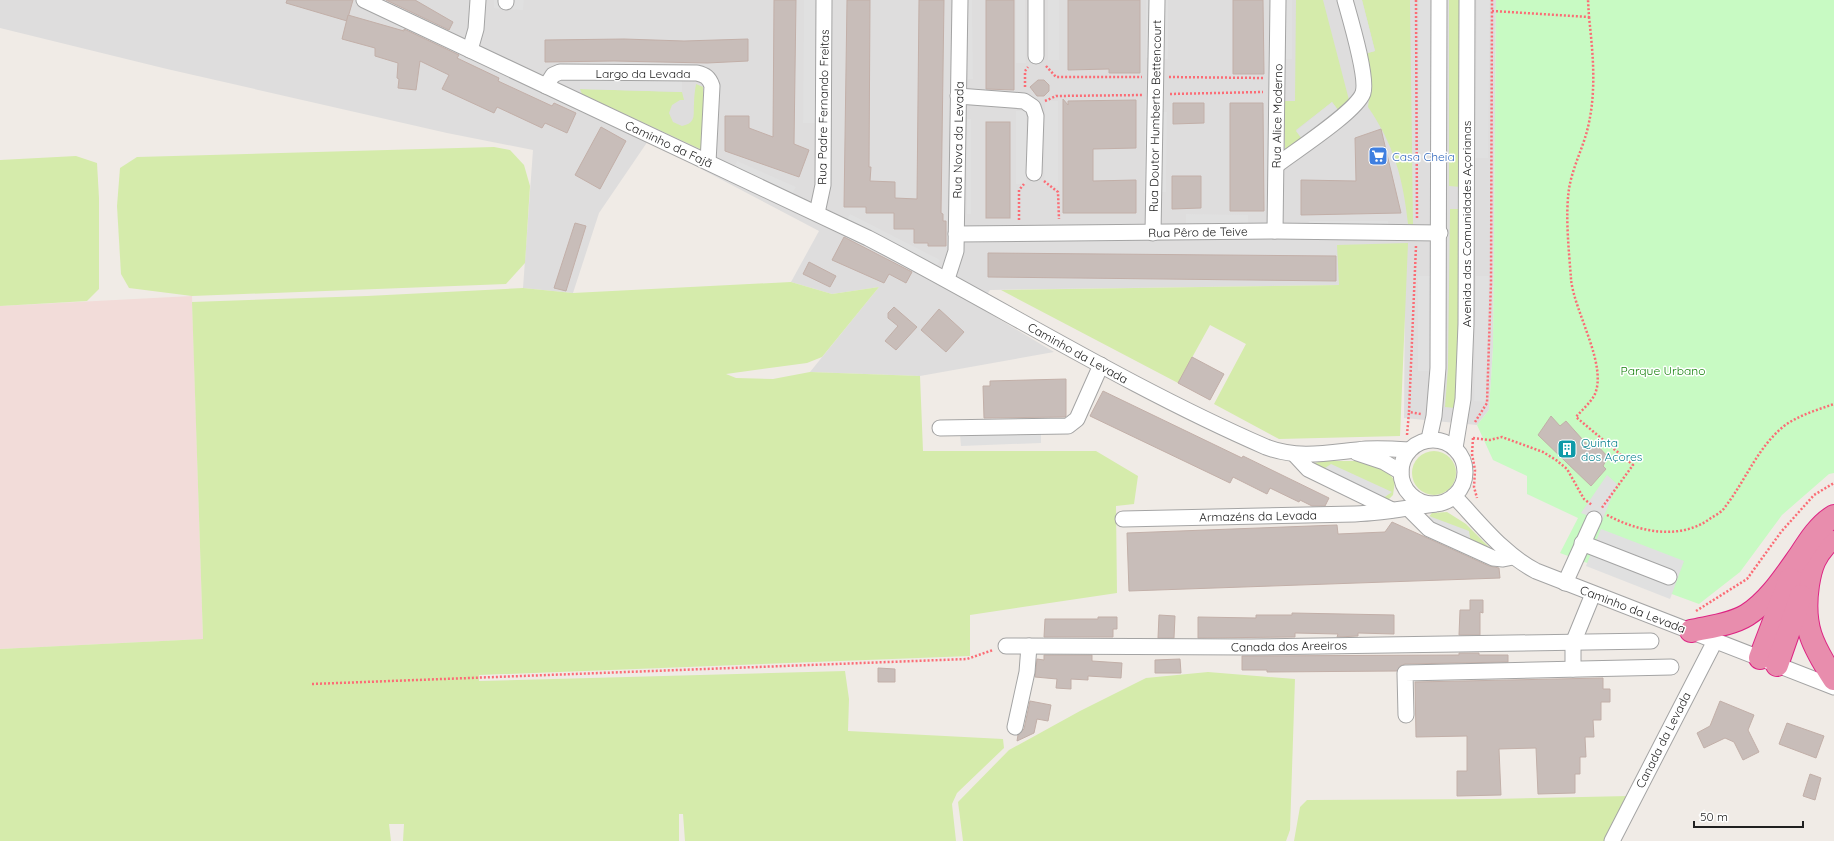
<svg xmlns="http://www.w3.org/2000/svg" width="1834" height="841" font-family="Quicksand,sans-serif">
<rect width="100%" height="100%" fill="#f0ebe6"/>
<polygon fill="#dedddd" points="0,0 1496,0 1493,348 1489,410 1477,425 1404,418 1405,284 990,290 979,307 1054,352 920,376 810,372 879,287 832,294 791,282 819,231 648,141 599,213 573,293 523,288 533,150 447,133 167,69 0,28"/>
<polygon fill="#f2dcd9" points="192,296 203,639 0,649 0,306"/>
<g fill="#d5ebab">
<polygon points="1296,0 1323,0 1349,100 1338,110 1332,102 1296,130 1302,139 1285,150 1284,101 1295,101"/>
<path d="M1362,0H1410L1413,225L1408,224C1403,178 1394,145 1368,107L1371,83L1364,54L1375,51Z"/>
<polygon points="1449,0 1461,0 1461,187 1449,186"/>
<path d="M696,84L703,87L704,144V148L700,149L582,94L580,89L682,92L684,100H680L672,105L669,113L673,122L682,126C697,123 693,114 694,104C694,97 695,90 696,84Z"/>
<polygon points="494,147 510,150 524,165 530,186 525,263 506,284 192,296 129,288 121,274 117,206 120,168 137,157"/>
<polygon points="76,156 97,163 99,198 99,289 87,301 0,306 0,160"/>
<polygon points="1450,209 1460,209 1458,368 1455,408 1445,407 1448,368"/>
<polygon points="1408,243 1400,436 1279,439 1214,404 1246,344 1210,325 1178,383 1001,290 1339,285 1337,245"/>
<polygon points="791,282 832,294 879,287 822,357 807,363 726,374 736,378 773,379 810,372 920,376 923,451 1096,451 1138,476 1134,504 1116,506 1117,593 970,615 970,656 479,675 479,681 845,671 849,699 848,731 1003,739 1004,748 957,793 952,804 956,841 685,841 683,814 679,814 679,841 403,841 404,824 389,824 391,841 0,841 0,649 203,639 192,302 367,296 523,288 573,293"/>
<circle cx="1434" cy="473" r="22"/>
<polygon points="1324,461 1364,461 1385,468 1395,481 1393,495 1388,500 1383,498 1391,492 1322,470 1309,464"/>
<polygon points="1447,512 1466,524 1491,549 1487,552 1429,516 1428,523 1426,520 1432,513"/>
<polygon points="1208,672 1295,679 1290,830 1286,841 963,841 958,802 1009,750 1080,711 1146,678"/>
<polygon points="1629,796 1605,841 1294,841 1300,807 1307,800 1492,799"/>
</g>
<polygon fill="#c8fac3" points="1496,0 1834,0 1834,473 1829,474 1782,515 1740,572 1699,604 1560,553 1578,518 1527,494 1527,476 1493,460 1477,425 1489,410 1493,348"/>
<g fill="#e0e0e0">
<polygon points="494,0 524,0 523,10 494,8"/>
<polygon points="804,0 816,0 815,123 803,123"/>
<polygon points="968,0 972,0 973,79 968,79"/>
<polygon points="1016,0 1025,0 1026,63 1016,63"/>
<rect x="1048" y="0" width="11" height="60"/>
<rect x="1146" y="0" width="5" height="58"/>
<rect x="1163" y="0" width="5" height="59"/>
<rect x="1286" y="0" width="6" height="59"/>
<polygon points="1351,0 1362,0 1375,51 1364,54"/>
<polygon points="1419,0 1433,0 1434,158 1420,158"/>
<polygon points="1477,0 1490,0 1488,158 1475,158"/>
<polygon points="580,78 682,81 682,92 580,89"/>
<polygon points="1145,99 1151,100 1149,194 1144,193"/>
<polygon points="1045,101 1058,101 1058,186 1044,186"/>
<polygon points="1332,102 1338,110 1302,139 1296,131"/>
<rect x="1016" y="111" width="10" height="73"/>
<polygon points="1161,112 1167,112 1166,192 1161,192"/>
<rect x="967" y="119" width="4" height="95"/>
<polygon points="737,161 796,187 792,194 734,168"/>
<polygon points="850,214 940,260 937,266 846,221"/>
<polygon points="1186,214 1248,215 1248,226 1186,224"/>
<rect x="1309" y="221" width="79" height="7"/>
<polygon points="1418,276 1430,276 1429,371 1418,371"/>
<polygon points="1476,276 1489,276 1486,402 1474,401"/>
<polygon points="1041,431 1041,443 961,446 960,434"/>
<polygon points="1331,464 1392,492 1383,498 1322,470"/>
<polygon points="1607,475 1617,484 1602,521 1581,513"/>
<polygon points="1429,516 1469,531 1471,543 1428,526"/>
<polygon points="1601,529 1684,561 1670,599 1586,566"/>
</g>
<g fill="#c8bdb9" stroke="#c2afa8">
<polygon points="287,0 353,0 347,21 286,3"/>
<polygon points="386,0 415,0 453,22 449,30"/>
<polygon points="774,0 796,0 794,144 809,150 799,177 725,151 725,116 749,116 749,128 773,137"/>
<polygon points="847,0 870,0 869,167 871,167 870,181 895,182 895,198 917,199 919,0 944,0 941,213 943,214 943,221 946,221 946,246 928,246 928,243 914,243 914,229 894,229 894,213 866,213 866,207 844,207"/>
<polygon points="986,0 1014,0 1014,90 986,89"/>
<polygon points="1068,0 1140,0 1140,73 1109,73 1109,69 1068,70"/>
<polygon points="1233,0 1263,0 1264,74 1233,74"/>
<polygon points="348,15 404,31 404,29 459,55 457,58 499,78 498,81 552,106 554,103 576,113 567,133 545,123 542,128 497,107 494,113 442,89 449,75 420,61 416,90 398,88 399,79 397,78 398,63 375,56 375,48 342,39"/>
<polygon points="624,39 684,41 748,39 748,61 707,63 614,61 545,62 545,40"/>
<polygon points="1038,80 1044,80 1049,85 1049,91 1044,96 1037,96 1030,87"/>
<polygon points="1063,99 1068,105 1068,101 1136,100 1136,148 1093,149 1093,181 1136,180 1136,213 1063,213"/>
<polygon points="1173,103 1204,103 1204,123 1173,124"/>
<polygon points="1230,103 1263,103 1264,211 1230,211"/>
<rect x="986" y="122" width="24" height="96"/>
<polygon points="601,127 626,141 600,189 575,175"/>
<polygon points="1381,129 1401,213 1301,215 1301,180 1356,181 1355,138"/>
<polygon points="1172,176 1201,176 1201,208 1172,209"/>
<polygon points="575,223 586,226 566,291 554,288"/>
<polygon points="844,237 912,272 906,283 889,274 884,283 832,260"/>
<polygon points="988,253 1336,256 1336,281 988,277"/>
<polygon points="809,262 836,276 830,287 803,274"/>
<polygon points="894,307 917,327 896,350 885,341 898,326 888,318 888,313"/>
<polygon points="939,309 964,332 946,352 921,330"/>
<polygon points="1192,357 1224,374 1210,400 1178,383"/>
<polygon points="1066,379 1066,416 1065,417 984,418 983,386 990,386 990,381"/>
<polygon points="1103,391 1242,458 1243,456 1329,498 1325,506 1312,506 1300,500 1299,502 1270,488 1267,494 1233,477 1230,483 1090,416"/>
<polygon points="1551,416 1560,426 1566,421 1591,449 1596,444 1608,457 1603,466 1606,469 1591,486 1538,435"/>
<polygon points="1392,522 1489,566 1499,568 1500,578 1129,591 1127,533 1337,525 1338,534 1385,532"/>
<polygon points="1470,600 1483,600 1483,613 1480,612 1480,635 1459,635 1460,610 1470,610"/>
<polygon points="1292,613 1394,615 1394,634 1358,633 1358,636 1337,637 1338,634 1295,633 1295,637 1198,638 1198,617 1256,618 1256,615 1292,615"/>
<polygon points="1159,615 1175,616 1174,638 1158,638"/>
<polygon points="1098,617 1117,617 1117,629 1113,629 1113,637 1044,637 1045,619 1098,619"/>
<polygon points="1459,653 1479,653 1479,655 1508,655 1508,662 1405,664 1400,666 1397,671 1267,672 1267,670 1242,670 1242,656 1459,655"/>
<polygon points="1044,655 1092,655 1092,661 1122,663 1121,678 1088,676 1088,680 1071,679 1071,689 1056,688 1057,679 1035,677 1037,659 1044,660"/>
<polygon points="1180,659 1181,673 1155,673 1155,660"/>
<polygon points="878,668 895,669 895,682 878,682"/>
<polygon points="1603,678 1603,689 1610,689 1610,702 1601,702 1601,720 1593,720 1594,737 1585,737 1586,757 1580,757 1580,774 1575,774 1575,793 1538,794 1536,748 1499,749 1501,795 1457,796 1457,771 1467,771 1467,736 1416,737 1415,682"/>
<polygon points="1030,701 1051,705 1048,721 1037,719 1034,733 1017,741 1018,735 1024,729"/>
<polygon points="1720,701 1754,715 1748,730 1759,752 1743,760 1734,742 1725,738 1704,748 1697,733 1710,726"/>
<polygon points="1787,723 1824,736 1816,758 1779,744"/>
<polygon points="1810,774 1821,778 1815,800 1803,796"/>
</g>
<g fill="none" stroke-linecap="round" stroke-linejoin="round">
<g stroke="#a4a4a4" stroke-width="17">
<g id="minor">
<path d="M364,0L868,238C1001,307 1128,387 1266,447C1300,460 1331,452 1366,449C1380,448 1395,449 1409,450"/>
<polyline points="506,2 506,0"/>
<polyline points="470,50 476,29 478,0"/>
<polyline points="1036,56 1036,0"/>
<path d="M546,86L553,75L560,72L697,73C705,75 709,77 712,86L708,162"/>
<polyline points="958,96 1024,101 1033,107 1036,116 1034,173"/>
<path d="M1277,165C1295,151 1356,112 1363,93C1368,78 1350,18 1345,0"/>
<polyline points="817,213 823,185 824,0"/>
<polyline points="1275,231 1278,0"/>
<polyline points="1153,233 1157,0"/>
<polyline points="956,234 1275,231 1440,233"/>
<polyline points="947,279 956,251 960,0"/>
<polyline points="940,428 1068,426 1077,419 1101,365"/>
<polyline points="1429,439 1434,416 1438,368 1439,0"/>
<circle cx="1433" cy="472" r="32"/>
<polyline points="1455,448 1463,399 1466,324 1467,0"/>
<polyline points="1357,453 1384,462 1401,472"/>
<polyline points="1295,455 1308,469 1392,510"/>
<path d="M1454,496C1480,523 1502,553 1536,571L1834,687"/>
<polyline points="1409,509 1429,529 1493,558 1503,559 1513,557"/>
<path d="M1123,519L1355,514C1382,513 1408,508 1435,504"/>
<polyline points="1582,543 1669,577"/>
<polyline points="1565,583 1594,519"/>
<polyline points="1006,646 1251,647 1651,641"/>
<polyline points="1573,669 1573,643 1593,594"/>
<polyline points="1406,715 1405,673 1671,667"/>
<polyline points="1015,727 1027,672 1029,646"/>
<polyline points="1612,841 1715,641"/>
</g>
</g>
<g stroke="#dd2483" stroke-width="24">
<g id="highway">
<path d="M1829,541C1815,555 1811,566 1808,585C1802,626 1812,645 1834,679"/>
<path d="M1691,631C1708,627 1731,625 1747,615C1769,601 1785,576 1800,555C1809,541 1819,525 1834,516"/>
<polyline points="1760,658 1790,579"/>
<polyline points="1777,665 1801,596"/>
</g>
</g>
<g stroke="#fb6c75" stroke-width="2.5" stroke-dasharray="2 2" stroke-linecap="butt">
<polyline points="1416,0 1417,219"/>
<polyline points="1492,11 1589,17 1588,0"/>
<path d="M1589,17C1593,54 1597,93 1587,131C1582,150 1572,169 1569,189C1565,216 1569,251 1571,279C1574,312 1609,367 1594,396C1590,403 1582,410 1576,417L1633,465L1601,509"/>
<polyline points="1046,66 1056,77 1142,77"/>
<polyline points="1169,77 1264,78"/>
<polyline points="1025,87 1025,71 1028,67"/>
<polyline points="1170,94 1263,92"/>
<polyline points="1045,101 1056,96 1143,95"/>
<polyline points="1044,181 1058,192 1059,219"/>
<polyline points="1019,220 1019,190 1024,184"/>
<polyline points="1416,246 1409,412 1421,414"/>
<polyline points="1475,422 1487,403 1491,282 1492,0"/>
<polyline points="1407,435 1409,412"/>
<polyline points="1473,438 1472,454 1475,470 1474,487 1477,498"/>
<polyline points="1473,438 1490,440 1502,437 1543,452 1556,460 1567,469 1584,499 1592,505"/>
<path d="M1607,515C1639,532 1680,541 1711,518C1716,515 1722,512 1725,507C1746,480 1757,448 1784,426C1799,415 1817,410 1834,404"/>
<polyline points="1696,611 1747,579 1781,532 1814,495 1834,483"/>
<polyline points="312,684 967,659 993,650"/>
</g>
<use href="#minor" stroke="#fff" stroke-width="15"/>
<use href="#highway" stroke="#e88dad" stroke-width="22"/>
</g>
<defs>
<g id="supermarket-square" transform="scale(1)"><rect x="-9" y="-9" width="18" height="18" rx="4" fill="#3f7fe0" stroke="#fff"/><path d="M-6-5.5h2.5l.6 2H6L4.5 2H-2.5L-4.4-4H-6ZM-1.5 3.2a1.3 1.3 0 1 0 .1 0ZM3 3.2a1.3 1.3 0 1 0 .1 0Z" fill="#fff"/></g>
<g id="building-square" transform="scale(1)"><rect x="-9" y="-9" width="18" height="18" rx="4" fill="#0f9aa8" stroke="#fff"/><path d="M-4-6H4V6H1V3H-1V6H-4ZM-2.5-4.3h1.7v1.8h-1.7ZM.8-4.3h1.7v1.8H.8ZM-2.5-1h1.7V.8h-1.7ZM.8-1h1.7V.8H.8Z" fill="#fff"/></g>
</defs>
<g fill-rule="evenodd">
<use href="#supermarket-square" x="1378" y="156"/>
<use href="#building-square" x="1567" y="449"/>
</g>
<g text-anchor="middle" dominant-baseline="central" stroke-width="3" stroke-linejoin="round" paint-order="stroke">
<g font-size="12" fill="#202020" stroke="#fff">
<text x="643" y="73">Largo da Levada</text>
<text transform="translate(823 107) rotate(-89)">Rua Padre Fernando Freitas</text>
<text transform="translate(1155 116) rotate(-89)">Rua Doutor Humberto Bettencourt</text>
<text transform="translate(1277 116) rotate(-89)">Rua Alice Moderno</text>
<text transform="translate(958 140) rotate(-89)">Rua Nova da Levada</text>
<text transform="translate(669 144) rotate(25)">Caminho da Fajã</text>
<text transform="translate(1466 224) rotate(-90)">Avenida das Comunidades Açorianas</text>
<text transform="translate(1198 232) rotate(-1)">Rua Pêro de Teive</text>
<text transform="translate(1078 353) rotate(29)">Caminho da Levada</text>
<text transform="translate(1258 516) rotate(-1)">Armazéns da Levada</text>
<text transform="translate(1633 609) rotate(21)">Caminho da Levada</text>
<text transform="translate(1289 646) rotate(-1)">Canada dos Areeiros</text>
<text transform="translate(1663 740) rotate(-63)">Canada da Levada</text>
</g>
<g font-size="12" fill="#366cbe" stroke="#fff" text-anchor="start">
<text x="1392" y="156">Casa Cheia</text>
</g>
<g font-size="12" fill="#14810a" stroke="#fff">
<text x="1663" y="370">Parque Urbano</text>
</g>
<g font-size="12" fill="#0d838f" stroke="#fff" text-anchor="start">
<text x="1581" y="442">Quinta<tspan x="1581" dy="14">dos Açores</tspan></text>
</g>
</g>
<path d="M1694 821v6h109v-6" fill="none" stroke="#202020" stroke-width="2"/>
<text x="1700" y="821" font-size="12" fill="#202020" stroke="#ffffff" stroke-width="3" paint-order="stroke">50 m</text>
</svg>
